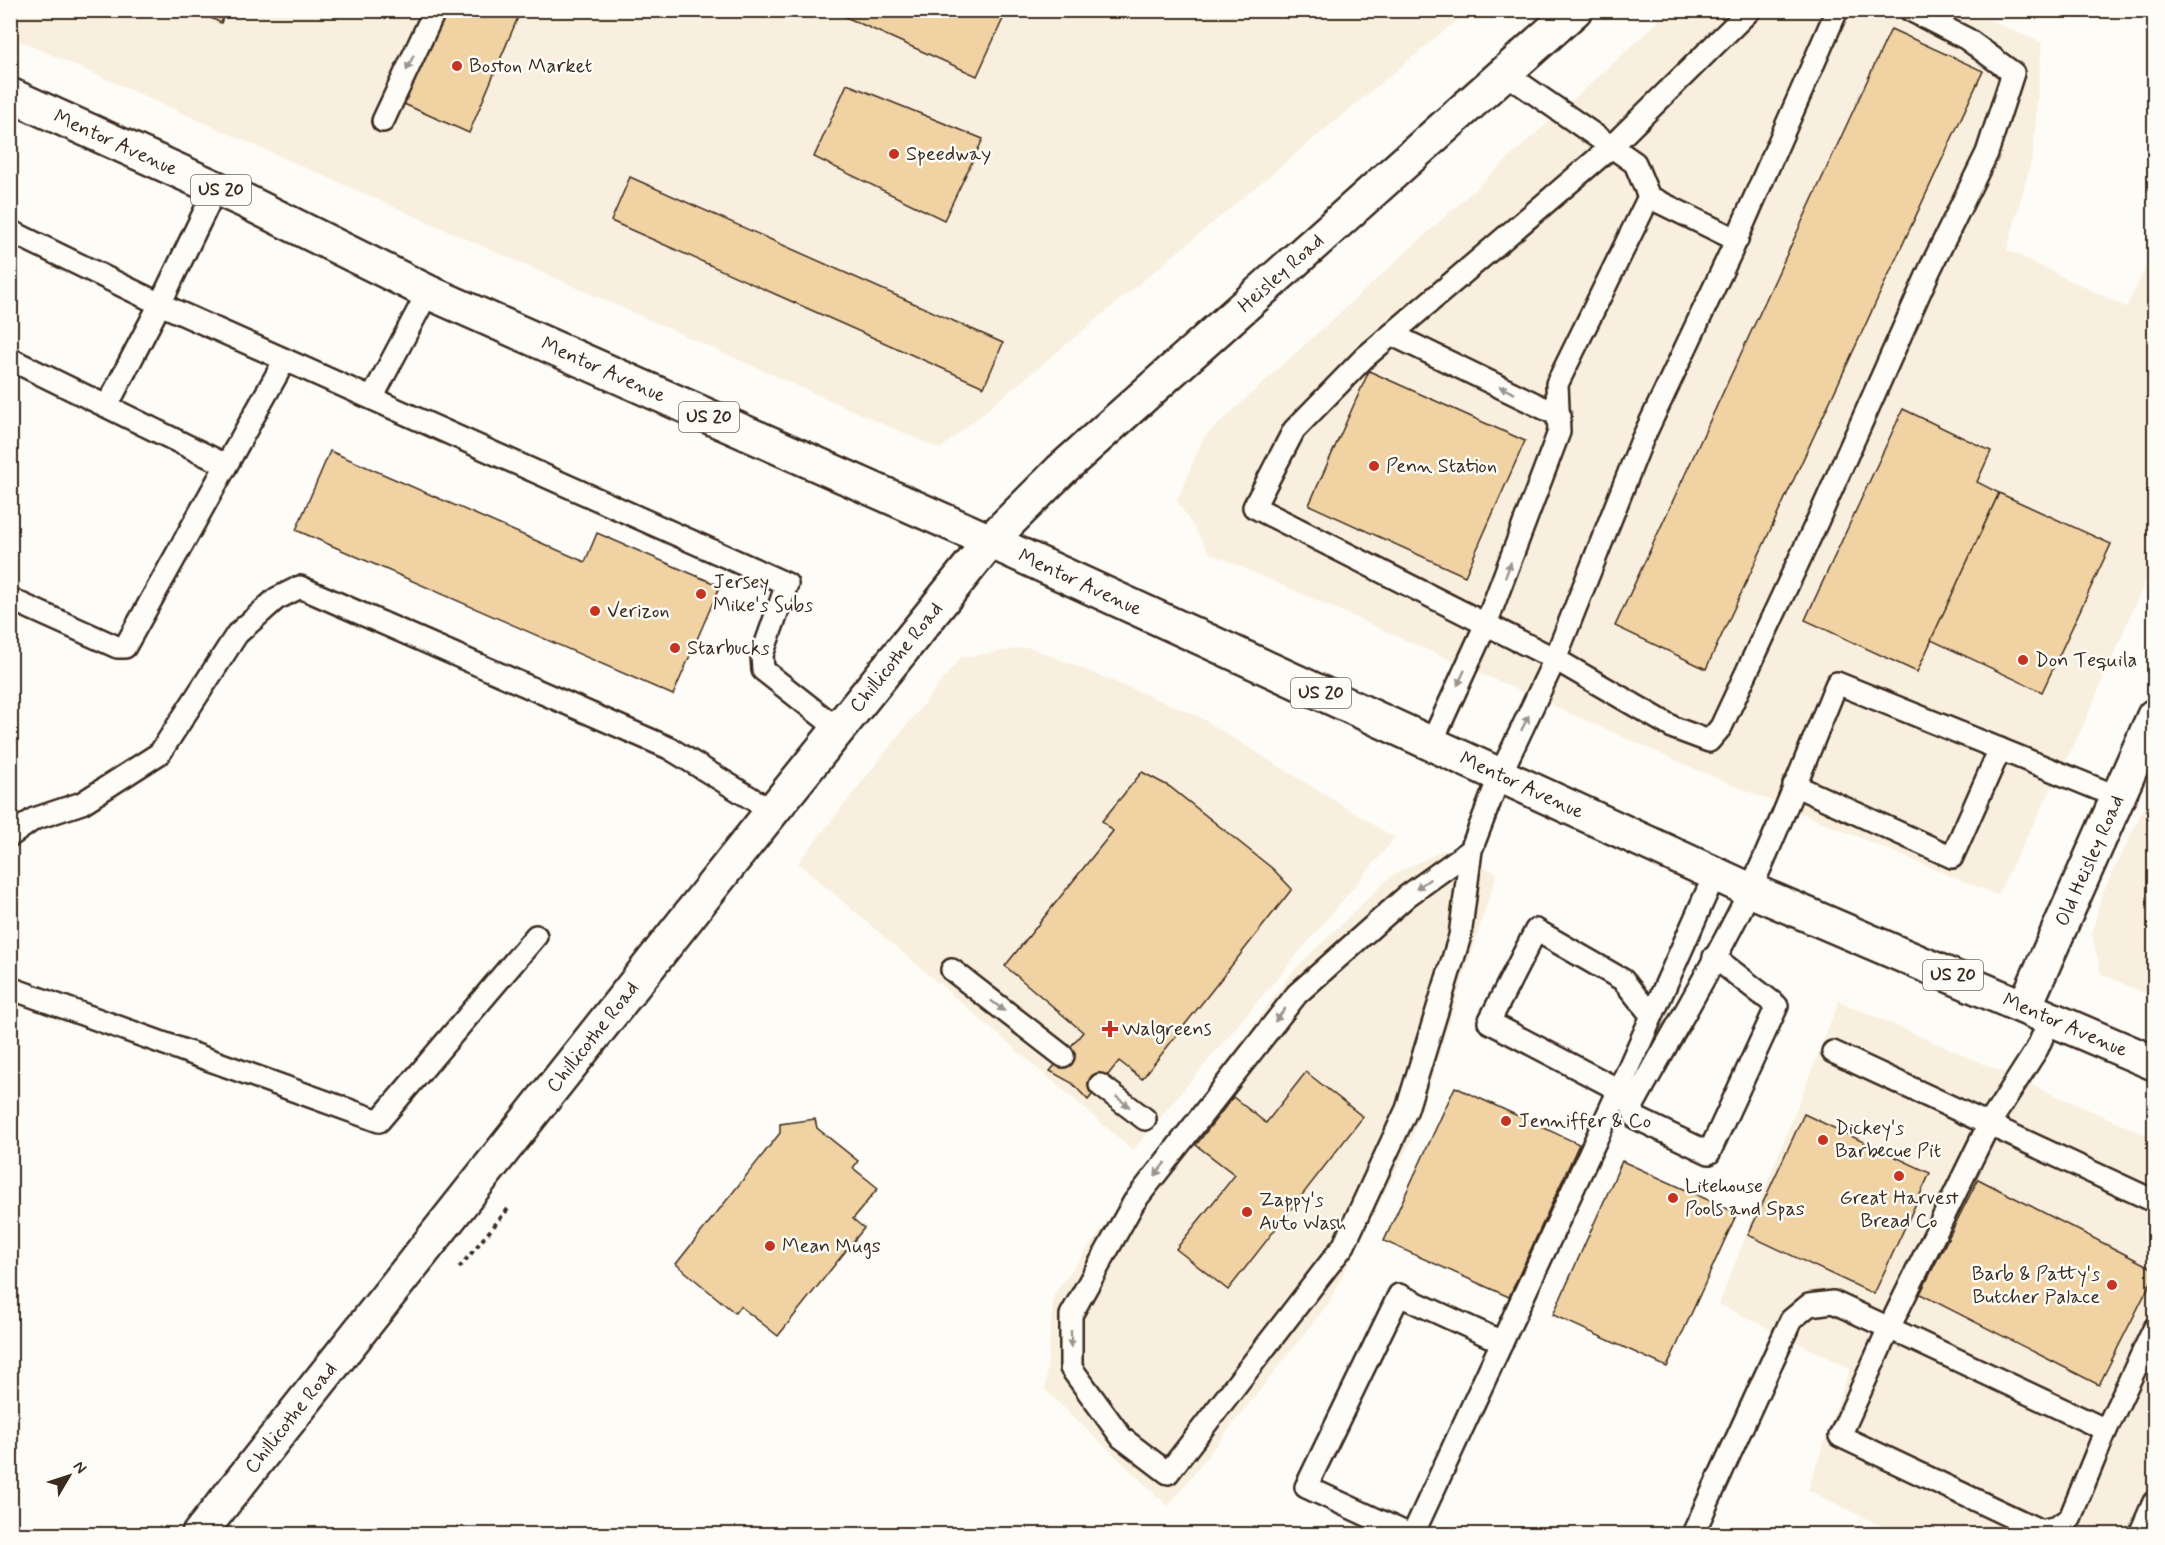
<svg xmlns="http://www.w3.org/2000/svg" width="2165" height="1545" font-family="Mynerve,sans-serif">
<rect width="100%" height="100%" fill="#fdfcf7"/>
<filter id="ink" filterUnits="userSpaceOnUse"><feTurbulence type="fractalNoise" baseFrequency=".0167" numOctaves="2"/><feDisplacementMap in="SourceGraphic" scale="12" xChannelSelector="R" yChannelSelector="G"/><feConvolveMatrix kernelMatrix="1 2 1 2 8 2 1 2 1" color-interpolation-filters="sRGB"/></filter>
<g filter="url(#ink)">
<g fill="#f9efde">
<polygon points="11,10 1468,11 940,449 11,37"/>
<polygon points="1670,11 1969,11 2042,43 2033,155 2007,250 2126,307 2154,252 2154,561 2081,731 1997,895 1702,772 1210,553 1177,501 1204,437"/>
<polygon points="1029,647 1196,715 1395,838 1133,1150 798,863 960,658"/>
<polygon points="2154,788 2154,997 2101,974 2092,934 2102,894"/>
<polygon points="1443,850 1497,873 1411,1141 1328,1304 1168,1506 1045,1390 1054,1294 1294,970 1391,876"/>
<polygon points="1839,1001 2154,1138 2154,1534 1898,1534 1808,1490 1850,1368 1719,1304"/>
</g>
<g fill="#f0d2a3" stroke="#3b2a1e" stroke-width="1.5">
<polygon points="194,10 226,10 221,23"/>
<polygon points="447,10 521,10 469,133 404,104"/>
<polygon points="830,10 1007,10 977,76"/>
<polygon points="1891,29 1983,71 1706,669 1615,626"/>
<polygon points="847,84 983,139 944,220 814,157"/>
<polygon points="630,177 1003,343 984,387 611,221"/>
<polygon points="1369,371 1525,441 1465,576 1309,505"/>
<polygon points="1903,409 1991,451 1977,482 1999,493 1917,672 1805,620"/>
<polygon points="330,451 585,562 597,533 720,586 673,695 296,530"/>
<polygon points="1999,493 2111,544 2042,692 1931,640"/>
<polygon points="1142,772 1170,787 1273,869 1292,889 1142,1079 1119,1061 1088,1100 1072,1083 1050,1071 1083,1032 1005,966 1113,831 1102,821"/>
<polygon points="1306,1072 1363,1117 1228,1290 1176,1249 1235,1175 1196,1145 1233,1097 1266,1123"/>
<polygon points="1455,1087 1579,1144 1509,1297 1384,1241"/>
<polygon points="1804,1114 1930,1173 1874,1294 1748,1235"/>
<polygon points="815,1119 817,1128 858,1161 853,1168 878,1188 853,1219 864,1228 778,1336 740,1306 735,1313 676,1264 780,1133 780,1124"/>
<polygon points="1622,1161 1737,1213 1667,1367 1553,1315"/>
<polygon points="1978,1179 2154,1269 2154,1276 2099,1385 1920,1294"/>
</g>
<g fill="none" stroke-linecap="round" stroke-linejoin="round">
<g stroke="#3b2a1e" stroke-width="26">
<g id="lane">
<polyline points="1750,10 1611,147 1364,358 1294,430 1254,507 1555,659 1674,728 1709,741 1721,727 1817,522 1930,269 1987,153 2013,73 1967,39 1910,10"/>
<polyline points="383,121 435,10"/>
<polyline points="216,188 160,304 787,584 762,655 763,670 838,729"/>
<polyline points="1649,197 1737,240"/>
<polyline points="10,231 160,304 107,406"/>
<polyline points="1393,335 1560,416"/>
<polyline points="10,359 226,465"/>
<polyline points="372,398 428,292"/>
<polyline points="10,599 117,647 125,647 285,360"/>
<polyline points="1431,744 1486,624 1559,432 1557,384 1649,197 1635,163 1505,73"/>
<polyline points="1794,785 1952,857 2000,749"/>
<polyline points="10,836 34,819 82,803 160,753 237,634 276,599 300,587 669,748 772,811"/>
<polyline points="1471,850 1407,896 1297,994 1134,1202 1071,1315 1071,1368 1122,1438 1168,1473 1344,1245 1407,1109 1460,936 1471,850 1500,775 1555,659 1642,440 1730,254 1837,10"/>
<path d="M1714,957L1777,1006L1709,1153L1636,1118L1632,1107C1671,1035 1715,964 1750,890C1782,822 1808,752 1837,683L2118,797"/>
<polyline points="952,970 1063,1056"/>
<polyline points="10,988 379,1121 536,936"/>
<polyline points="1652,1016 1623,980 1536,930 1489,1022 1619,1090 1715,874"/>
<polyline points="2051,1017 2037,1049 1989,1124 1889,1328 2106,1430 2154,1329"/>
<polyline points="1833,1052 2154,1201"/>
<polyline points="1100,1085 1145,1119"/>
<polyline points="1408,1534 1306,1487 1399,1295 1502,1342"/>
<polyline points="1413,1534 1619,1090"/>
<polyline points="1693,1534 1791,1320 1809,1305 1833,1302 1889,1328 1840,1436 2041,1531 2057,1527 2070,1518 2106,1430"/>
<polyline points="2140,1534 2154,1502"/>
</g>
</g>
<g stroke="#3b2a1e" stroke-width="38">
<g id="street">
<path id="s1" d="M2025,1006L2154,716"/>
</g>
</g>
<g stroke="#3b2a1e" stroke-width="38">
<g id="secondary">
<path id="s2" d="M199,1534L733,860L990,541L1061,470L1575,10"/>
</g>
</g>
<g stroke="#3b2a1e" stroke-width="38">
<g id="primary">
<path id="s3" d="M10,95L245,201L428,292L990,541L1750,890L2154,1063"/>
</g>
</g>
<polyline stroke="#3b2a1e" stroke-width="4" stroke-dasharray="4.5 4.5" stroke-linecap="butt" points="459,1268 508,1209"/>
<use href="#lane" stroke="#fdfcf7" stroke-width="21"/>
<use href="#street" stroke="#fdfcf7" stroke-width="33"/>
<use href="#secondary" stroke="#fdfcf7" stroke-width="33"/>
<use href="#primary" stroke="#fdfcf7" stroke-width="33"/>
</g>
<defs><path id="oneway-solid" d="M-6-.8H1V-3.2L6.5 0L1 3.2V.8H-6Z" transform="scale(1.5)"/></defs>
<g fill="#9c938a">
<use href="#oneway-solid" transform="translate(410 63) rotate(115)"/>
<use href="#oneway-solid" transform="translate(1507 390) rotate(-154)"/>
<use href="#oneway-solid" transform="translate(1508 570) rotate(-70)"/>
<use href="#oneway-solid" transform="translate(1461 678) rotate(115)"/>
<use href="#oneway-solid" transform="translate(1525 723) rotate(-64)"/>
<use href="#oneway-solid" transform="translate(1423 884) rotate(145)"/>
<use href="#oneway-solid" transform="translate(998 1006) rotate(38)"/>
<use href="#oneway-solid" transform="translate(1280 1015) rotate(128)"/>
<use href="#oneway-solid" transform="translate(1123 1102) rotate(38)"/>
<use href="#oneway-solid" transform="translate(1160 1169) rotate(128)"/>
<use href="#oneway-solid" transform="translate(1071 1339) rotate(90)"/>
</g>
</g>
<g fill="#c8321e" stroke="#fdfcf7" stroke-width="2">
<circle cx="457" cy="66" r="6"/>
<circle cx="894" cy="154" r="6"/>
<circle cx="1374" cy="466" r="6"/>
<circle cx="701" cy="594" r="6"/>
<circle cx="595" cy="611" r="6"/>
<circle cx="675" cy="648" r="6"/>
<circle cx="2023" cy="660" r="6"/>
<path d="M1107 1020h6v6h6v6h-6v6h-6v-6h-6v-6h6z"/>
<circle cx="1506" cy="1121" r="6"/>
<circle cx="1823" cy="1140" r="6"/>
<circle cx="1899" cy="1176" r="6"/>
<circle cx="1673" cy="1198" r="6"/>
<circle cx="1247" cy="1212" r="6"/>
<circle cx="770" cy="1246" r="6"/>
<circle cx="2112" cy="1285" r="6"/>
</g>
<g text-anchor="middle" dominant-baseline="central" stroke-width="5" stroke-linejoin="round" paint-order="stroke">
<g fill="#fdfcf7" stroke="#75695f" stroke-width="1.5">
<rect x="191" y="175" width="60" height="30" rx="4.5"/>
<rect x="679" y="402" width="60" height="30" rx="4.5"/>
<rect x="1291" y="678" width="60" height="30" rx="4.5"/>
<rect x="1923" y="960" width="60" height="30" rx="4.5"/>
</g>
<g font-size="18" font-weight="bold" fill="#3b2a1e">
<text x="221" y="190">US 20</text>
<text x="709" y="417">US 20</text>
<text x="1321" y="693">US 20</text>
<text x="1953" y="975">US 20</text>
</g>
<g font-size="20" fill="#3b2a1e" stroke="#fdfcf7" text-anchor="start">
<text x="469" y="66">Boston Market</text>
<text x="906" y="154">Speedway</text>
<text x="1386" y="466">Penn Station</text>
<text x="713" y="582">Jersey<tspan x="713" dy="23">Mike's Subs</tspan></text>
<text x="607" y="611">Verizon</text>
<text x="687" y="648">Starbucks</text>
<text x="2035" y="660">Don Tequila</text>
<text x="1122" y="1029">Walgreens</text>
<text x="1518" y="1121">Jenniffer &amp; Co</text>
<text x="1835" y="1128">Dickey's<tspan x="1835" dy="23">Barbecue Pit</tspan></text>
<text x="1685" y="1186">Litehouse<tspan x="1685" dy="23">Pools and Spas</tspan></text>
<text x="1899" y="1198" text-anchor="middle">Great Harvest<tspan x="1899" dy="23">Bread Co</tspan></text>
<text x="1259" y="1200">Zappy's<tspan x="1259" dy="23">Auto Wash</tspan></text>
<text x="782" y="1246">Mean Mugs</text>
<text x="2100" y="1274" text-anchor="end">Barb &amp; Patty's<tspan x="2100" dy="23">Butcher Palace</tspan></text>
</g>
<g font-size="20" fill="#3b2a1e" stroke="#fdfcf7">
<text stroke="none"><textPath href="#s3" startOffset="116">Mentor Avenue</textPath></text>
<text stroke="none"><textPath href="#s2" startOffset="1665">Heisley Road</textPath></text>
<text stroke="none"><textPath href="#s3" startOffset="654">Mentor Avenue</textPath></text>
<text stroke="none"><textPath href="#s3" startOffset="1176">Mentor Avenue</textPath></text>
<text stroke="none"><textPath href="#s2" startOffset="1120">Chillicothe Road</textPath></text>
<text stroke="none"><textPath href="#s3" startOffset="1662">Mentor Avenue</textPath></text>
<text stroke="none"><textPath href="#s1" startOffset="159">Old Heisley Road</textPath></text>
<text stroke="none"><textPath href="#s3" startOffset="2256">Mentor Avenue</textPath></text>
<text stroke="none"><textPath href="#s2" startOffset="634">Chillicothe Road</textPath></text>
<text stroke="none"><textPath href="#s2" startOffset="148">Chillicothe Road</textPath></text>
</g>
</g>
<rect width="2165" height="1545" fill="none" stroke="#fdfcf7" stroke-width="36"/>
<rect x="18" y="18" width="2129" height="1509" fill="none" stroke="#3b2a1e" stroke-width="2" filter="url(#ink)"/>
<g transform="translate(69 1476) rotate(51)" stroke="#fdfcf7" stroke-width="4.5" paint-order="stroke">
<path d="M0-4.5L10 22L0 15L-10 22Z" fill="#3b2a1e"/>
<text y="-9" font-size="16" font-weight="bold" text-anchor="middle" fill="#3b2a1e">N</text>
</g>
</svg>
